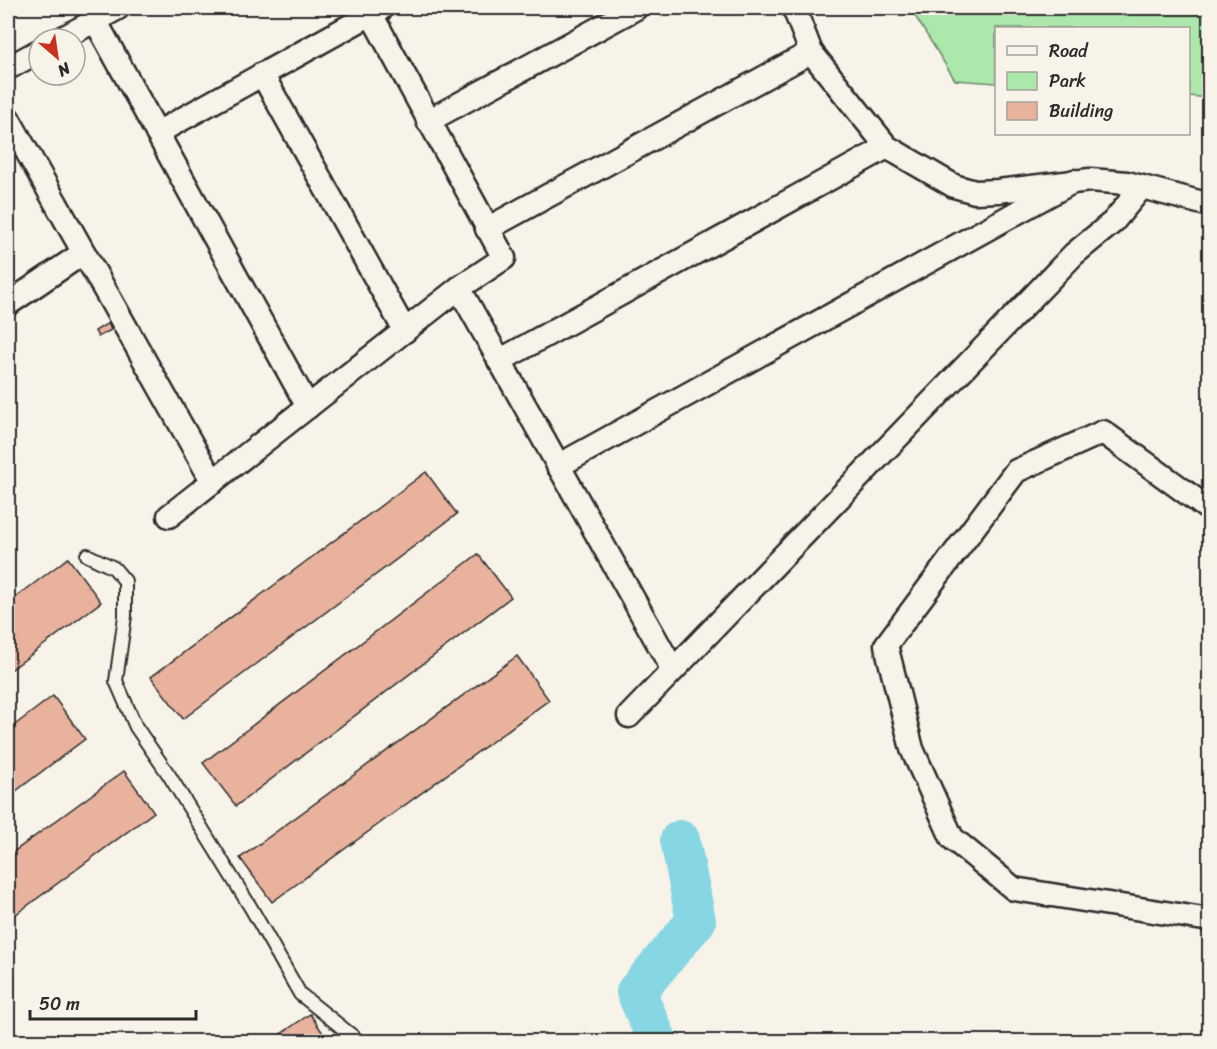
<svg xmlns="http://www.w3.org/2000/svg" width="1217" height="1049" font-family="Sriracha,sans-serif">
<rect width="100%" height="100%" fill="#f7f3e8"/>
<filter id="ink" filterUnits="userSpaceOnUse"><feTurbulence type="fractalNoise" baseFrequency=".0167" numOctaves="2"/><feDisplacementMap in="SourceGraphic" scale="12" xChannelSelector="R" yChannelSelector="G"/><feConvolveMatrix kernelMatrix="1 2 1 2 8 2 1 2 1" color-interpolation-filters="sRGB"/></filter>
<g filter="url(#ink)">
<polygon fill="#ace7ac" stroke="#6c896c" stroke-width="1.5" points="910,8 1209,8 1209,98 1189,96 1188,28 996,28 996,83 955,80"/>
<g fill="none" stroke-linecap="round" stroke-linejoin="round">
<polyline stroke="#87d6e4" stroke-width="40" points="658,1042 636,992 696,921 680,840"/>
</g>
<g fill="#e8b29d" stroke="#2b2b2b" stroke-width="1.5">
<polygon points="108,323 111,330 98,337 95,331"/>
<polygon points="426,472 457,514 183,719 151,677"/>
<polygon points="478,554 511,597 236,806 203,763"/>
<polygon points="68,558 101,602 8,672 8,603"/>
<polygon points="517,656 549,700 272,902 240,858"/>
<polygon points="53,696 85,739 8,797 8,730"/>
<polygon points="124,771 154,812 8,920 8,856"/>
<polygon points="310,1014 329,1042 269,1042"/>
</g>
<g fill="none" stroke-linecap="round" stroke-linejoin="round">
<g stroke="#2b2b2b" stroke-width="16">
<polyline id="lane" points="87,555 114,568 125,581 125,616 116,681 136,727 169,775 251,908 300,994 360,1042"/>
</g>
<g stroke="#2b2b2b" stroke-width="27">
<g id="street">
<polyline points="794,8 811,52 887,147 954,186 975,192 998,191 1090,180 1127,183 1210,205"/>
<polyline points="95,20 308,407"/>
<polyline points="61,39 118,8"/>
<polyline points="8,68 39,51"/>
<polyline points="262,74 405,331"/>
<polyline points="8,118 213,482"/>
<polyline points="428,121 636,8"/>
<polyline points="157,133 382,8"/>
<polyline points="487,229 811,52"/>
<polyline points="459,288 673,670"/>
<polyline points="8,304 83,253"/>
<polyline points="499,361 887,147"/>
<polyline points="558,466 1074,181"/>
<polyline points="1210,510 1103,432 1016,471 886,645 912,749 952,838 1014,889 1210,920"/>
<polyline points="169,516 459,288 504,258 371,14"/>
<polyline points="629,716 1074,254 1113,222 1142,187"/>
</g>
</g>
<use href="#lane" stroke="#f7f3e8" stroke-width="12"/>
<use href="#street" stroke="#f7f3e8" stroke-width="22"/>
</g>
</g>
<rect width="1217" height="1049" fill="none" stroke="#f7f3e8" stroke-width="30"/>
<rect x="15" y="15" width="1187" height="1019" fill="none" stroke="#2b2b2b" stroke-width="2" filter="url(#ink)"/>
<rect x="995" y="27" width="195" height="108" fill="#f7f3e8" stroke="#a5a39c" stroke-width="1.5"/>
<rect x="1007" y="46" width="30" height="9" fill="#f7f3e8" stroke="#a5a39c" stroke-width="1.5"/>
<text x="1049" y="57" font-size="18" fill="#2b2b2b">Road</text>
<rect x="1007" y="72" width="30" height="18" fill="#ace7ac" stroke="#a5a39c" stroke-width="1.5"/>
<text x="1049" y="87" font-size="18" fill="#2b2b2b">Park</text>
<rect x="1007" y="102" width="30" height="18" fill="#e8b29d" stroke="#a5a39c" stroke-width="1.5"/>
<text x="1049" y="117" font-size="18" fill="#2b2b2b">Building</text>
<g transform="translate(57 57) rotate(151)"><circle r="28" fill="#f7f3e8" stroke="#a5a39c" stroke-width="1.5"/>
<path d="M0-4.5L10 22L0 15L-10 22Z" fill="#c8321e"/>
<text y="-9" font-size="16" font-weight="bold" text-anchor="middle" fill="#2b2b2b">N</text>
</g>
<path d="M30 1010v9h166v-9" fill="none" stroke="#2b2b2b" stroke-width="3"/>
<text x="39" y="1010" font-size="18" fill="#2b2b2b" stroke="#f7f3e8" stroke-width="4.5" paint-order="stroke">50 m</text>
</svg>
